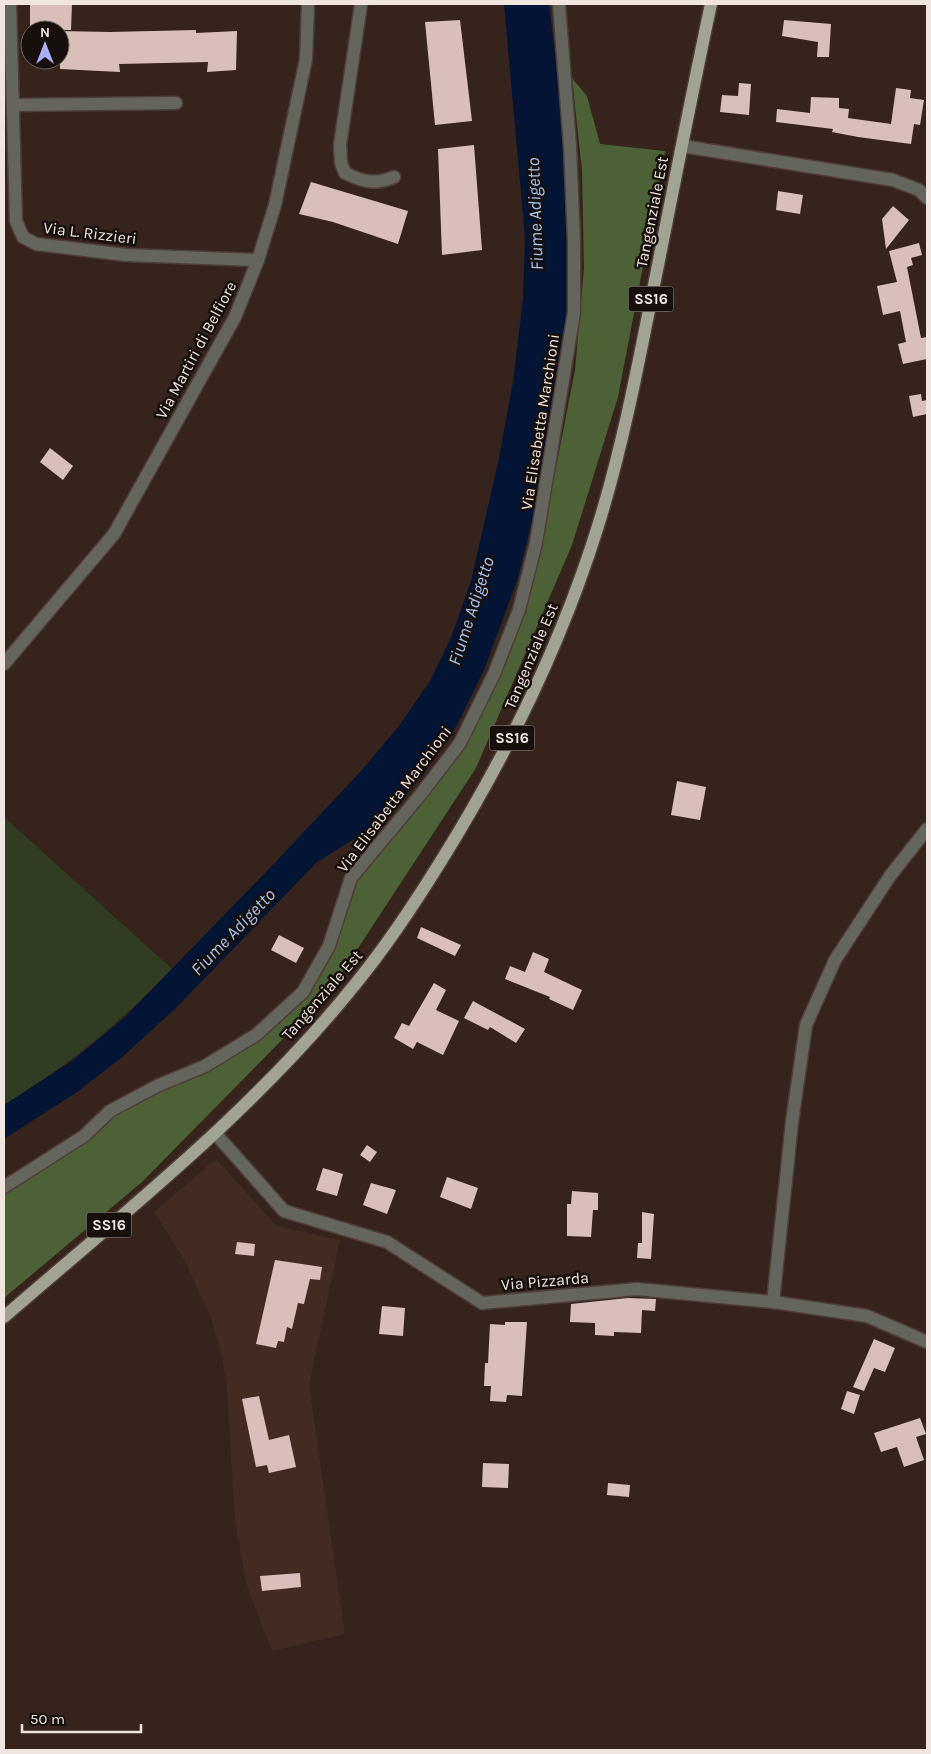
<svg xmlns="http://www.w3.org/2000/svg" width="931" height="1754" font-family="Karla,sans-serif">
<rect width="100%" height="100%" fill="#35231c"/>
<polygon fill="#422b20" points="216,1159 277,1226 340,1240 309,1384 345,1634 272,1651 246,1584 235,1520 227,1391 222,1356 211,1318 185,1261 154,1212"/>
<path fill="#303d23" d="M4,817L172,969C120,1022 68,1067 4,1105Z"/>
<polygon fill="#4d6137" points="572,78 587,96 600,144 665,151 618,397 572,545 476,768 330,991 142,1182 4,1298 4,1191 112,1114 153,1091 205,1071 304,996 355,880 463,749 492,694 520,618 542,539 575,370 584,268 582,170"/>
<polygon fill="#031434" points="504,4 549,4 561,105 567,195 569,301 551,433 535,509 518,578 484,670 457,725 422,776 381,822 317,862 176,1008 121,1058 77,1092 4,1139 4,1105 73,1060 125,1017 268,870 362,770 399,726 430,681 451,638 471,581 498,463 513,382 523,299 525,238"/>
<g fill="#d8bfba">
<polygon points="30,4 72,4 71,30 30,30"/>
<polygon points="460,20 472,121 435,125 425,22"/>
<polygon points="784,20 831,24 829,57 817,57 818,42 782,36"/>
<polygon points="196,30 196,33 237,31 236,70 207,72 208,62 119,64 120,72 60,69 60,31 110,32"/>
<polygon points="739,83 751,84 749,115 720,112 722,95 738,96"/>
<polygon points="896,88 911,90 910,98 924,100 920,125 914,124 911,144 858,137 832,132 833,129 776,122 777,109 810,113 811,97 839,98 839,108 849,109 848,118 891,124"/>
<polygon points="474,145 482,250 442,255 438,149"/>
<polygon points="311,182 408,211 398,244 333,222 299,214"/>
<polygon points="778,191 803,195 800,214 776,210"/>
<polygon points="893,206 909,220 886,249 882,219"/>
<polygon points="919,243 922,255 911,258 913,265 907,267 921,338 927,337 927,359 903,364 898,344 906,342 900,311 883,315 877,286 897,282 889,251"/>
<polygon points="921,394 922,401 927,400 927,414 913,417 909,396"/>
<polygon points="50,448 73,466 63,480 40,462"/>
<polygon points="677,781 706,787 700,820 671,815"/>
<polygon points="421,927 461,945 455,956 417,938"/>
<polygon points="279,935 304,948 296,963 271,950"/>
<polygon points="533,952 549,959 544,972 582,990 573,1010 549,999 550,997 505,979 510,966 525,972"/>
<polygon points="434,983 446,990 436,1010 459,1021 443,1055 417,1042 413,1049 394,1038 402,1023 409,1026"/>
<polygon points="473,1001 525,1029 516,1043 490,1027 488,1030 464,1018"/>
<polygon points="367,1145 377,1152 370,1162 360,1155"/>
<polygon points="323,1168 343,1174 337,1196 316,1190"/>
<polygon points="447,1177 478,1188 471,1209 440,1197"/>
<polygon points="371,1183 396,1190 387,1214 363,1205"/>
<polygon points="572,1191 598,1193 598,1210 593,1210 591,1237 567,1236 567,1204 571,1204"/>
<polygon points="642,1212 654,1214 651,1259 637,1258 638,1243 642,1243"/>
<polygon points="237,1242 255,1244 254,1256 235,1254"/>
<polygon points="275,1260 322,1267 320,1280 310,1279 304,1304 298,1303 292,1329 287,1327 284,1342 278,1341 276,1348 256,1344"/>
<polygon points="628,1298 656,1299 655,1311 642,1310 641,1333 614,1332 614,1336 595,1335 595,1323 570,1322 571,1304"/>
<polygon points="382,1306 405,1308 403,1336 379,1334"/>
<polygon points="505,1322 527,1322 522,1396 507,1395 506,1402 490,1401 491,1386 484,1386 485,1363 488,1363 490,1324 505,1325"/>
<polygon points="874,1339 895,1348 885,1372 874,1368 864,1391 853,1387"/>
<polygon points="847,1391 860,1395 854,1414 841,1409"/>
<polygon points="259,1396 269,1440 289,1435 296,1467 269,1473 267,1465 256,1467 242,1399"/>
<polygon points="920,1418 926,1434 916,1437 924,1460 904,1467 897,1447 881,1452 874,1433"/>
<polygon points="483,1463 509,1464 508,1488 482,1487"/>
<polygon points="608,1483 630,1485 629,1497 607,1495"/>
<polygon points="300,1573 301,1587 262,1591 260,1576"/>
</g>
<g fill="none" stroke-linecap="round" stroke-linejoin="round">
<g stroke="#4f3e37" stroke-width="15">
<g id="minor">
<polyline points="10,4 16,221 23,237 36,244 126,255 258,260"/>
<path d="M361,4L340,145L341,163L345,173C363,182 375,185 394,177"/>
<polyline points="13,105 176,103"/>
<polyline points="682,146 893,180 919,190 927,198"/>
<polyline points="4,664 114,534 235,317 258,260 275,205 306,59 308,4"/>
<polyline points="215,1133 284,1211 387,1242 482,1303 637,1289 773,1302 867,1316 927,1342"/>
<polyline points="4,1187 84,1136 110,1111 157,1086 205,1066 256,1035 303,992 329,946 351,878 421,794 460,743 494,674 519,610 536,543 574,313 574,241 570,146 559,4"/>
<polyline points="773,1302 792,1122 806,1025 835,960 890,876 927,829"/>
</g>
</g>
<g stroke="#4f3e37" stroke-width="15">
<path id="major" d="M4,1317C126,1211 256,1109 357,982C388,944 415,903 441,861C507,755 561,645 598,526C621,452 636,376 651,300C671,201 690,102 711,4"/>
</g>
<use href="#minor" stroke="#64665d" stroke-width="12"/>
<use href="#major" stroke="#a1a492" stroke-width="12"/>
</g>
<g text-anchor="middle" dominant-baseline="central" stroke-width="5" stroke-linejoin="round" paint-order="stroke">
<g fill="#160f0b" stroke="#afa5a0" stroke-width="1">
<rect x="628.5" y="286.5" width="45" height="25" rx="4"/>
<rect x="489.5" y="725.5" width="45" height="25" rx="4"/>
<rect x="86.5" y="1212.5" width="45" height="25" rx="4"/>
</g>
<g font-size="15" font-weight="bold" fill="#f1e5e0">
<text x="651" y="299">SS16</text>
<text x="512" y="738">SS16</text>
<text x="109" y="1225">SS16</text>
</g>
<g font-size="16" fill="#f1e5e0" stroke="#160f0b">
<text transform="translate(652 212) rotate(-79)">Tangenziale Est</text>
<text transform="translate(90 233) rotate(7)">Via L. Rizzieri</text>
<text transform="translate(196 350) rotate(-62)">Via Martiri di Belfiore</text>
<text transform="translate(540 422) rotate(-81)">Via Elisabetta Marchioni</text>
<text transform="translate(531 656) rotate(-67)">Tangenziale Est</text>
<text transform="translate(394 799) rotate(-53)">Via Elisabetta Marchioni</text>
<text transform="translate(322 995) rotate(-49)">Tangenziale Est</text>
<text transform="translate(545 1281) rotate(-5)">Via Pizzarda</text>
</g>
<g font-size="18" font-style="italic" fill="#a4c4f6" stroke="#160f0b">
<text transform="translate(535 214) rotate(-92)">Fiume Adigetto</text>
<text transform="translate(471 611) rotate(-72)">Fiume Adigetto</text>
<text transform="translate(233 932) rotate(-46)">Fiume Adigetto</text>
</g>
</g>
<rect width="931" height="1754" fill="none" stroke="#f1e5e0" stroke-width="10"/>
<g transform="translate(45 45)"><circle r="24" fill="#160f0b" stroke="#6e6560"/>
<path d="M0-4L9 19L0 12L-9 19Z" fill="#aab0fb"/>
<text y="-8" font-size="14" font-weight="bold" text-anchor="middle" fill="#f1e5e0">N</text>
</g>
<path d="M22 1724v8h119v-8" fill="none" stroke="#f1e5e0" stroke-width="2.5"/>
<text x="30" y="1724" font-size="15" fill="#f1e5e0" stroke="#160f0b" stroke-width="4" paint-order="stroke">50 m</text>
</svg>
